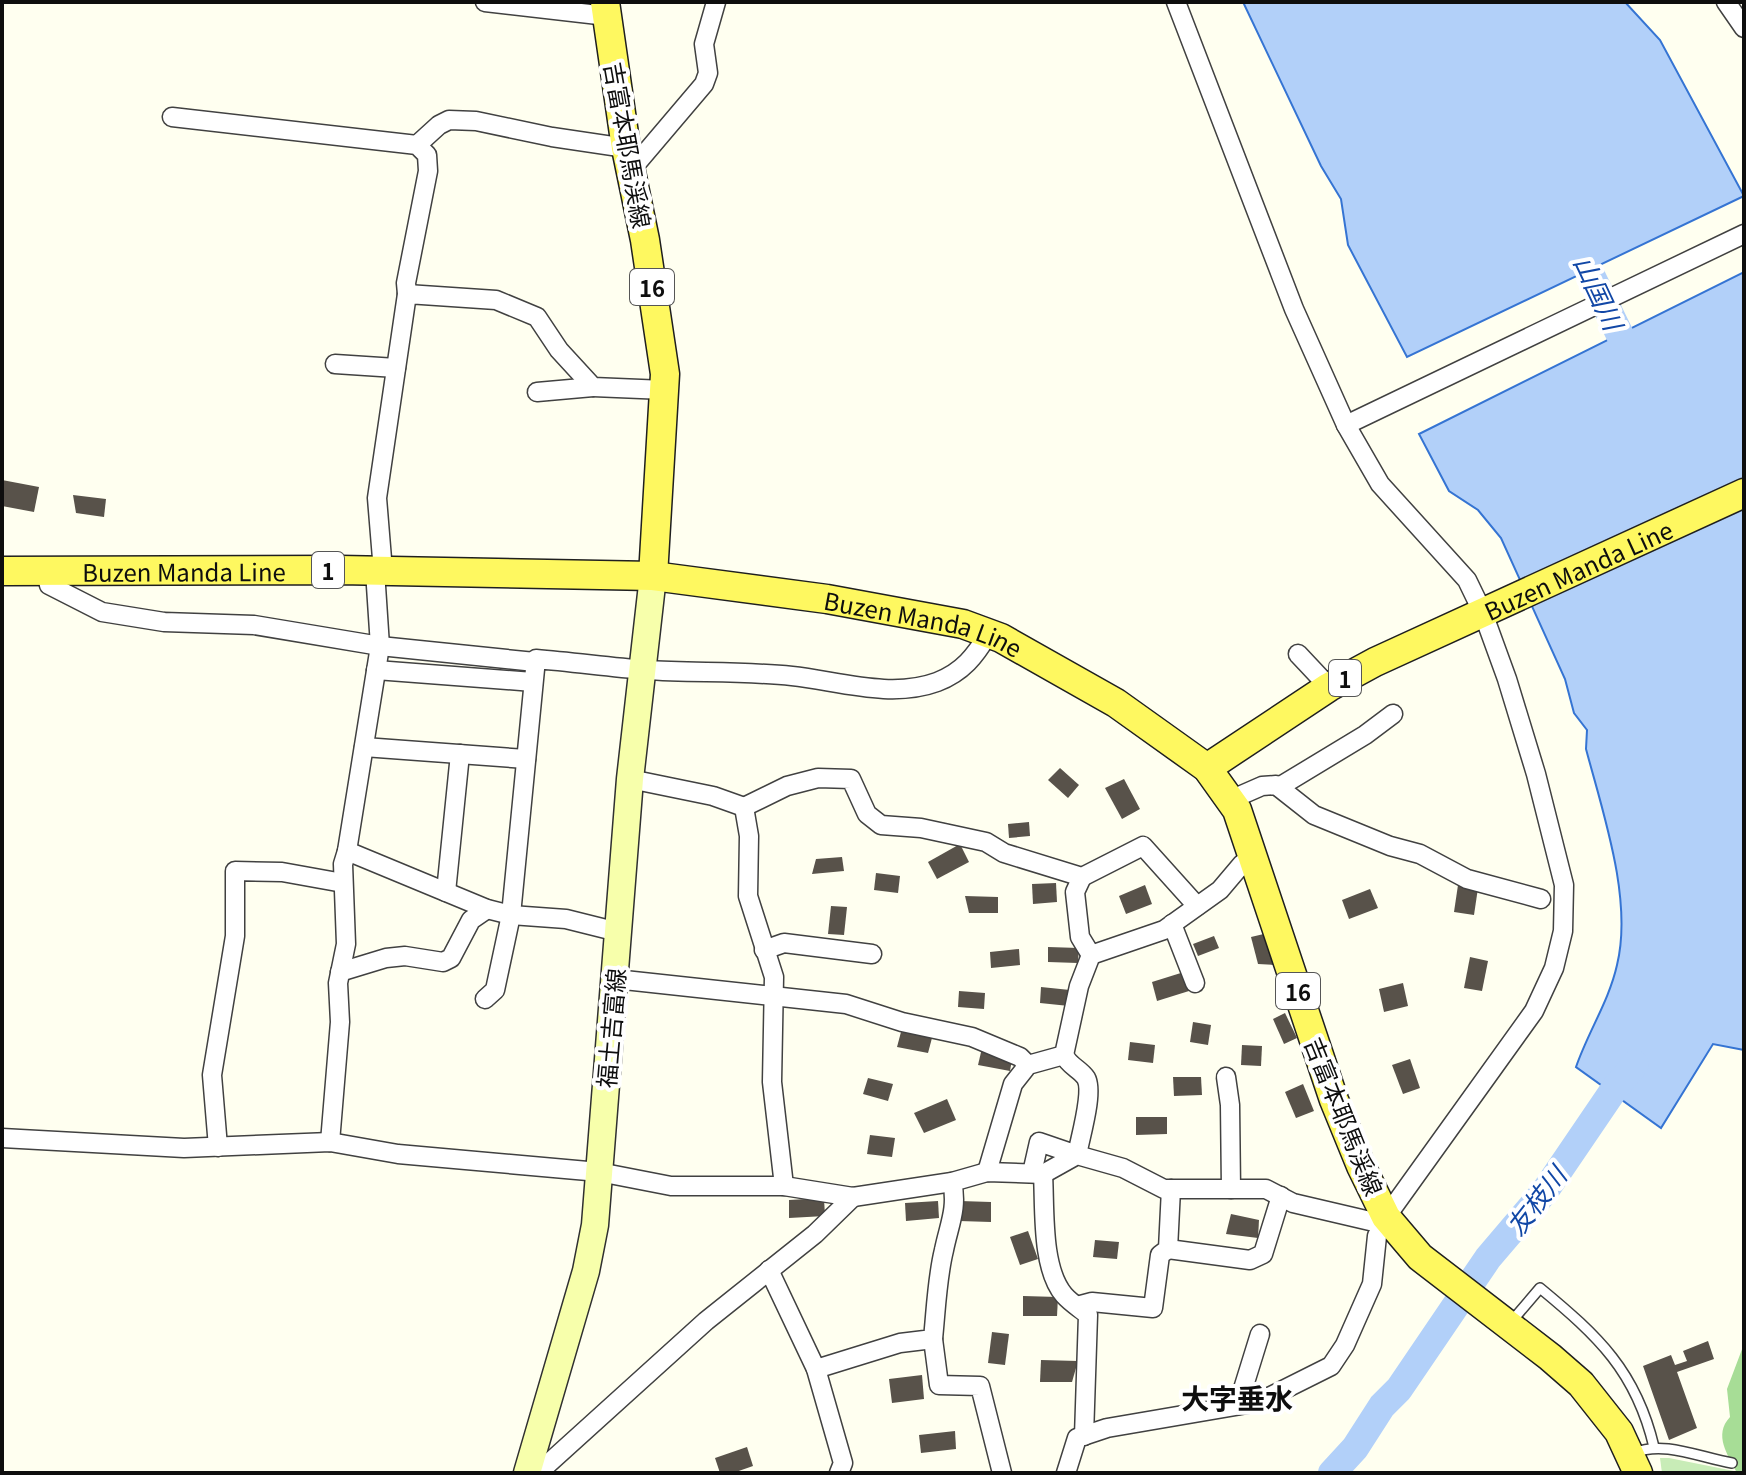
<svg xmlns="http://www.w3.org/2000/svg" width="1746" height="1475" font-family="Georgia,'Noto Sans JP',serif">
<rect width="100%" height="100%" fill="#fffff0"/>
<polygon fill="#c8ecb7" points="1660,1458 1669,1458 1744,1473 1662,1473"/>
<path fill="#a7dd96" d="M1744,1344V1473H1737C1728,1455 1713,1435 1730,1417L1727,1389Z"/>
<g fill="#b2d0f9" stroke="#3574d3" stroke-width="2">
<polygon points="1243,2 1625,2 1660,40 1744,196 1407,357 1348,245 1341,199 1321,166"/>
<path d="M1744,272V1050L1713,1044L1661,1128L1576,1067C1588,1032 1609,1001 1617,965C1633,900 1603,813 1586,749L1587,730L1574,713L1565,679L1501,538L1478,510L1449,491L1419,434Z"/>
</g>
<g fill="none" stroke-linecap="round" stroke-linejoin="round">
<g stroke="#b2d0f9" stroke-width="28">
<polyline points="1572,236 1636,368"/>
<polyline points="1332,1473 1355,1448 1382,1406 1399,1389 1488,1258 1545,1191 1613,1091 1635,1064"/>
</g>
</g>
<g fill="#58524a">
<polygon points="2,480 39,487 34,512 2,506"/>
<polygon points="73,495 106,499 104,517 76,513"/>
<polygon points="1060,768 1079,785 1068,798 1048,780"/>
<polygon points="1124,779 1140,809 1122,819 1105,788"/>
<polygon points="1029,822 1030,836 1009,838 1008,824"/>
<polygon points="960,844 969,862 937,879 928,862"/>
<polygon points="842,857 844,871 812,874 816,859"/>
<polygon points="876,873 900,876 898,893 874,890"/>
<polygon points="1056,883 1057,902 1033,904 1032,884"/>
<polygon points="1145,885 1152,904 1126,914 1119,896"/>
<polygon points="1458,885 1478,888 1474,915 1454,912"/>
<polygon points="1370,889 1378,908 1349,919 1342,900"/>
<polygon points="965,896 998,897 998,913 969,913"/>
<polygon points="831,906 847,907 844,935 828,934"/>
<polygon points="1268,933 1277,965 1258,964 1251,937"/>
<polygon points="1214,936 1219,948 1198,956 1193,944"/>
<polygon points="1048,947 1079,948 1078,963 1048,962"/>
<polygon points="1019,949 1020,965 991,968 990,952"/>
<polygon points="1470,957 1488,961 1482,991 1464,988"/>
<polygon points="1184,972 1189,991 1157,1001 1152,982"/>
<polygon points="1403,983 1408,1006 1384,1012 1379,989"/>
<polygon points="1041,987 1070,990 1069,1006 1040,1003"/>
<polygon points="959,991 985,993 984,1009 958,1007"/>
<polygon points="1285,1013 1297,1038 1284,1044 1273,1019"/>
<polygon points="1193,1022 1211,1025 1208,1045 1190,1042"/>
<polygon points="901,1032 932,1038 928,1053 897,1047"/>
<polygon points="1130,1042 1155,1045 1153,1063 1128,1060"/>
<polygon points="1242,1045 1262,1046 1261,1066 1241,1065"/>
<polygon points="982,1048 1013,1054 1010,1071 978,1065"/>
<polygon points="1410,1059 1420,1088 1403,1094 1392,1065"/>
<polygon points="1173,1077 1201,1077 1202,1095 1174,1096"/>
<polygon points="868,1078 893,1084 888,1101 863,1094"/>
<polygon points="1303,1084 1314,1111 1296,1118 1285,1092"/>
<polygon points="947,1099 956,1120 924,1133 914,1113"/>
<polygon points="1136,1117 1167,1117 1167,1134 1136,1135"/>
<polygon points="870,1135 895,1138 892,1157 867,1154"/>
<polygon points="824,1198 825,1216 789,1218 789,1200"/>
<polygon points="938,1201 939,1218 906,1221 905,1203"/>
<polygon points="960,1201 991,1202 991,1222 959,1221"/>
<polygon points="1231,1214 1259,1220 1258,1238 1226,1234"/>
<polygon points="1028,1231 1038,1259 1020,1265 1010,1237"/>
<polygon points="1095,1240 1119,1242 1117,1259 1093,1257"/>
<polygon points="1023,1296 1058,1297 1057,1316 1023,1316"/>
<polygon points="992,1332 1009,1334 1005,1365 988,1363"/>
<polygon points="1708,1341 1714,1359 1677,1372 1697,1428 1669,1440 1643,1366 1671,1355 1675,1365 1687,1361 1683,1351"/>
<polygon points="1041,1360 1078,1361 1072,1382 1040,1382"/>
<polygon points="922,1375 924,1399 892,1403 889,1379"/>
<polygon points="955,1431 956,1449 921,1453 919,1435"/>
<polygon points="747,1447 753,1466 733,1473 720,1473 715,1458"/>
</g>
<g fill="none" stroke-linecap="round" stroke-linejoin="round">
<g stroke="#414141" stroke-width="12">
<g id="service">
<path d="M1511,1322L1540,1288C1598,1336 1636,1371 1654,1447"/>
<path d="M1634,1453C1664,1440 1701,1458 1732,1463"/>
</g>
</g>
<g stroke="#414141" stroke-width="21">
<g id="minor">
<polyline points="485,2 607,16"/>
<polyline points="1726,2 1744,28"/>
<polyline points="172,117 417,145 427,155 428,171 406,283 407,294"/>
<polyline points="417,145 439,125 449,120 476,121 552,137 626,148"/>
<polyline points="631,170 704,84 708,73 704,44 716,2"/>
<polyline points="335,364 396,368"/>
<polyline points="537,392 593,387"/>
<polyline points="1346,425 1744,234"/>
<polyline points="383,571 377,498 407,294 496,300 537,317 559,350 593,387 665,390"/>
<polyline points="46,572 49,585 102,612 164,622 254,625 380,646 535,662"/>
<polyline points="1298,654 1329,687"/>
<polyline points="376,670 533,682"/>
<polyline points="364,747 526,759"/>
<polyline points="630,779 713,796 744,807 787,786 818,778 851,779 867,814 881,825 921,828 986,842 1004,853 1082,877 1143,846 1197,906"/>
<polyline points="1279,787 1365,735 1393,714"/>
<polyline points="1230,800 1262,786 1276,785 1314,815 1390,846 1420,854 1467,879 1541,899"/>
<polyline points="744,807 749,836 748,896 774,977 772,1082 784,1186"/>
<polyline points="347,851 487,909 511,915 566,919 618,932"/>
<polyline points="1082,877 1075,892 1080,937 1091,955"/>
<polyline points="446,892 460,754"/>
<polyline points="1172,924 1195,983"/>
<polyline points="764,950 784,943 872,954"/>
<polyline points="340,972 386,958 405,956 443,962 451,958 471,920 487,909"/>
<polyline points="615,979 846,1004 902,1022 972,1037 1020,1057 1028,1065"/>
<path d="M485,999L495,990L511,915L536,659C572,662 609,667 645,670C694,673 743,671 792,676C838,681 891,699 937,682C963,672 975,656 989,633"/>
<polyline points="1226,1077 1230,1105 1231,1189"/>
<polyline points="2,1138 184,1148 330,1142 398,1154 599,1172 671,1186 784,1186 853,1197 952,1182 987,1172 1043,1174 1077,1155 1123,1168 1164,1189 1266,1189 1293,1203 1370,1221 1386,1217"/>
<polyline points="330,1142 340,1022 338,983 346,944 343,864 347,851 380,646 375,571"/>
<polyline points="218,1147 212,1075 235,936 235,871 282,872 343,883"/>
<polyline points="987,1172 1013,1084 1028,1065 1064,1055 1079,986 1091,955 1164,930 1220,890 1242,864 1254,857"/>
<path d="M1032,1173L1039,1142L1077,1155C1080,1138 1094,1092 1086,1078C1080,1069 1069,1066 1064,1055"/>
<path d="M1043,1174C1045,1209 1041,1268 1064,1295C1071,1303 1081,1309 1088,1315L1084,1436"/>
<polyline points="1168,1249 1250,1260 1263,1254 1281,1196"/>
<polyline points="769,1270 816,1369 843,1463 839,1473"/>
<polyline points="1077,1306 1092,1302 1153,1308 1160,1255 1168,1249 1171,1189"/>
<polyline points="933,1339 939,1385 980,1386 1002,1473"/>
<path d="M816,1369L900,1343L933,1339C936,1310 937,1278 944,1250C949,1225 958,1208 952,1182"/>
<polyline points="1238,1405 1260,1334"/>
<polyline points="538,1473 706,1321 815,1234 853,1197"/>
<polyline points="1066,1473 1077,1438 1107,1428 1259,1402 1331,1366 1345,1345 1372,1284 1377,1236 1386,1217 1534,1011 1554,968 1563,931 1564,885 1536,774 1507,679 1483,613 1467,580 1380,484 1346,425 1294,309 1176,2"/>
</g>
</g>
<g stroke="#303030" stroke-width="29">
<polyline id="secondary" points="527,1473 586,1271 595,1225 630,779 653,576"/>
</g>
<g stroke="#1f1f1f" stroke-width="31">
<g id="primary">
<polyline points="605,2 626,148 645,240 665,374 653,576"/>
<path id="s1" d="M2,571L340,570L653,576L827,599L963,624L1001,638L1116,703L1207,768L1237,810L1334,1100L1361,1166L1386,1217L1420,1257L1550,1357L1581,1384L1619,1432L1638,1473"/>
<path id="s2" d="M1207,768L1329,687L1375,662L1744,493"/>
</g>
</g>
<use href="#service" stroke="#fff" stroke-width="9"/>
<use href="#minor" stroke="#fff" stroke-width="18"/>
<use href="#secondary" stroke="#f7ffab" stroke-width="26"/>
<use href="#primary" stroke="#fef860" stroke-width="28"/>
</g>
<g text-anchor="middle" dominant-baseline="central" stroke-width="8" stroke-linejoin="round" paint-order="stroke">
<g fill="#fff" stroke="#565656" stroke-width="2">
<rect x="630" y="269" width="44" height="36" rx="6"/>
<rect x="312" y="552" width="32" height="36" rx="6"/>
<rect x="1329" y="660" width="32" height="36" rx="6"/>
<rect x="1276" y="973" width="44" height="36" rx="6"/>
</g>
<g font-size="22" font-weight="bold" fill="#0e0e0e">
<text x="652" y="287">16</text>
<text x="328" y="570">1</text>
<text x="1345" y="678">1</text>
<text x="1298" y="991">16</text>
</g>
<g font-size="24" fill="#0e0e0e" stroke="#fff">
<text transform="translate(629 145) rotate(80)">吉富本耶馬渓線</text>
<text stroke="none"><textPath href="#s2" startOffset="422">Buzen Manda Line</textPath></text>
<text stroke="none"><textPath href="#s1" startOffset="182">Buzen Manda Line</textPath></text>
<text stroke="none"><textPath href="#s1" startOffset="926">Buzen Manda Line</textPath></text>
<text transform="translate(610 1028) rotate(-85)">福土吉富線</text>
<text transform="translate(1345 1116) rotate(68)">吉富本耶馬渓線</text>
</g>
<g font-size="26" font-style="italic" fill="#1147a6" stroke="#fff">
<text transform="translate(1600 292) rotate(65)">山国川</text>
<text transform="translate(1535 1200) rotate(-52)">友枝川</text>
</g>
<g font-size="28" font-weight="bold" fill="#0e0e0e" stroke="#fff">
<text x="1237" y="1397">大字垂水</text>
</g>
</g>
<rect width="1746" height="1475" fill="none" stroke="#0e0e0e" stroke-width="8"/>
</svg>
